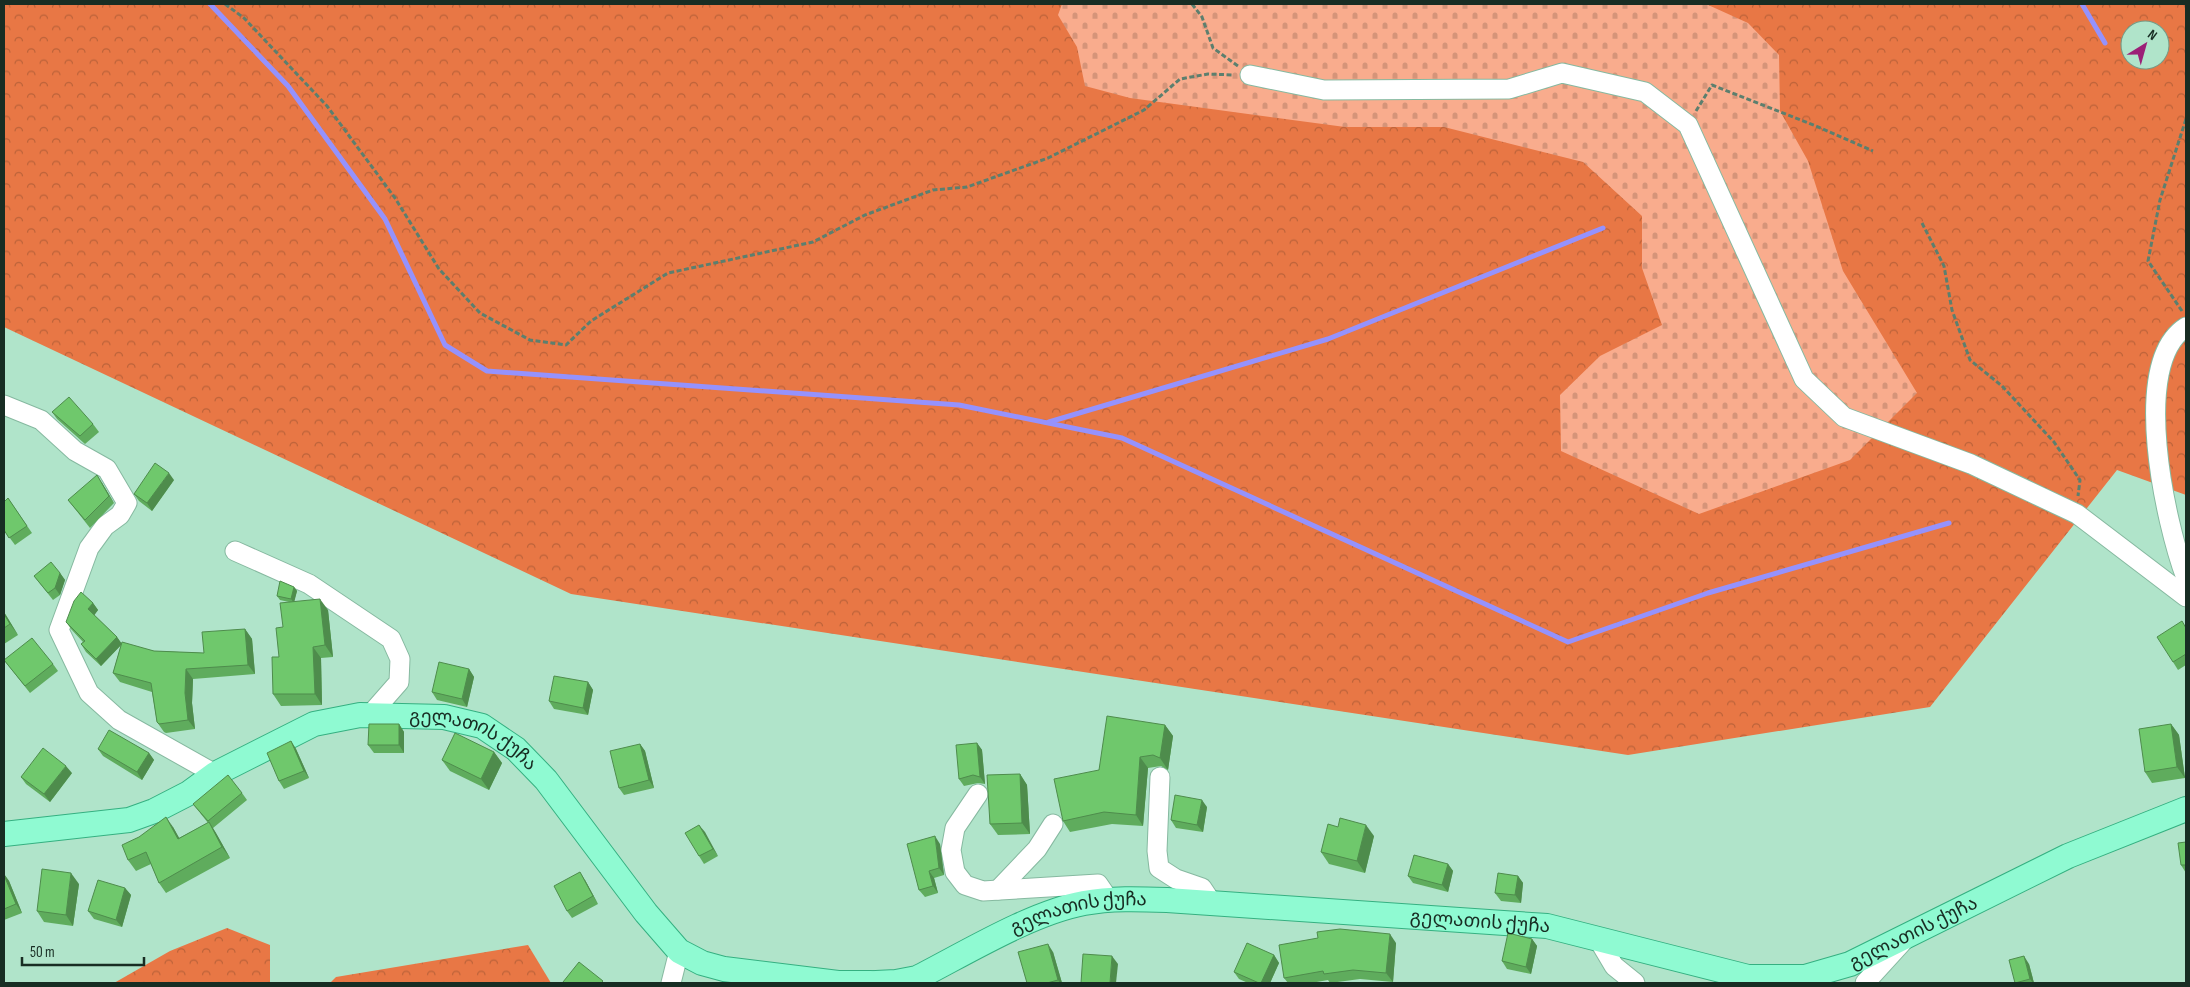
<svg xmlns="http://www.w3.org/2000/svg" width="2190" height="987" font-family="'Sofia Sans Condensed','Noto Sans Georgian',sans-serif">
<defs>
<pattern id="forest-crowns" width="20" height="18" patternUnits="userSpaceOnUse" patternTransform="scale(1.25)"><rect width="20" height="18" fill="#e87745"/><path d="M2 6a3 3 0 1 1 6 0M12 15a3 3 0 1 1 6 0" fill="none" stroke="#bb6239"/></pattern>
<pattern id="cemetery-stones" width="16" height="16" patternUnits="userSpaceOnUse" patternTransform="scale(1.25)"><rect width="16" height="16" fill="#f9ac8d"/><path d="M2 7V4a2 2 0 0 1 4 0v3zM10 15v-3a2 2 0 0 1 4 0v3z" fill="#d59479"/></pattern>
</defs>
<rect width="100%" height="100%" fill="#b0e4ca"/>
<g fill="url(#forest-crowns)" fill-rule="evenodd">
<path d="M4,4H2186V495L2117,470L1930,707L1628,755L571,594L4,327ZM2130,30H2160V60H2130Z"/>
<polygon points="227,928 270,945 270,983 114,983 170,951"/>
<polygon points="528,945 551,983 330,983 336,977"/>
</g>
<polygon fill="url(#cemetery-stones)" points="1062,4 1706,4 1748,23 1779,55 1780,111 1808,161 1843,271 1917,393 1850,460 1699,514 1561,451 1560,395 1600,356 1662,325 1642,268 1642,216 1583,162 1444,127 1345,127 1130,98 1085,86 1077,47 1058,15"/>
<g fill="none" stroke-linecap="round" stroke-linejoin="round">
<g stroke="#9592fd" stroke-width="5">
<polyline points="210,4 288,86 385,219 445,345 487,371 959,405 1122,438 1568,642 1708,593 1949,523"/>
<polyline points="2082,4 2105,43"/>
<polyline points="1049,422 1328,339 1603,228"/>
</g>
<g stroke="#86b9a0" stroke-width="21">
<g id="minor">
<polyline points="1250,75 1324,90 1509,89 1562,73 1645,92 1688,125 1804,379 1844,417 1971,464 2077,514 2186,597"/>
<path d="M2186,327C2129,363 2166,525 2186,578"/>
<polyline points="4,405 41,420 75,451 107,469 127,503 120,515 105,526 89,548 59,630 89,693 119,720 215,774"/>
<polyline points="235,551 309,584 391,639 400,659 399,682 370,715"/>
<polyline points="1160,777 1157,851 1159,868 1176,879 1202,888 1212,903"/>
<polyline points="978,794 955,828 951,850 955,872 965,885 983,891 1098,884 1109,900"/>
<polyline points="998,890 1037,849 1053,824"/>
<polyline points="1598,939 1614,966 1635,983"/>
<polyline points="671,983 679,951"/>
<polyline points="1865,983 1906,938"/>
</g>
</g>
<g stroke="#35b081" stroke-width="26">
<g id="major">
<path id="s1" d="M4,834L129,820L154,811L189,793L215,774L314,724L360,715L444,717L482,726L516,749L546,780L646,913L679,951L702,963L724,969L838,983H871"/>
<path id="s2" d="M876,983L896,982L917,978C966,953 1031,913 1084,903C1111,898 1139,899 1167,900L1547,926L1748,977H1805L1850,964L2068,856L2186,809"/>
</g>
</g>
<g stroke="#5c7f6e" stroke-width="3" stroke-dasharray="5 2.5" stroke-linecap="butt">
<polyline points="225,4 244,18 327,106 395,198 439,269 480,313 530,340 566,345 591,321 668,273 813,242 865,215 933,190 967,187 1048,158 1144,110 1180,79 1208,74 1234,75"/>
<polyline points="1192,4 1202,17 1213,48 1238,66"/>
<polyline points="1696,111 1712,85 1816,126 1873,151"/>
<polyline points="1922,223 1944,266 1952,310 1970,360 2002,386 2054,442 2080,480 2078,496"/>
<polyline points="2182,311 2148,261 2160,200 2186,119"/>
</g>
<use href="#minor" stroke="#fff" stroke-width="19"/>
<use href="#major" stroke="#8ffad2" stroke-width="24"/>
</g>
<g fill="#5fac5d">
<polygon points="52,412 93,424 99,432 85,444 57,419"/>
<polygon points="174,480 152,511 139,501 134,494"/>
<polygon points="102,483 114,503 90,528 68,500"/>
<polygon points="8,498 32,533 15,545 4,530"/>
<polygon points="60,573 65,580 60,595 53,600 34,576"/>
<polygon points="294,587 297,591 294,601 328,610 333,657 321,658 322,705 281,706 273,694 279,657 283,627 289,602 280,600 277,596"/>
<polygon points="93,603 98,610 94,615 117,637 121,643 154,651 204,653 245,629 252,639 255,674 193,679 192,703 195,729 166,733 164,732 157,722 152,692 120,682 113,673 121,645 101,666 86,652 81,644 83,642 71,629 66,622"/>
<polygon points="4,612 18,635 4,644"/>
<polygon points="2186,628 2186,665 2178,670 2173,662"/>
<polygon points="4,660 53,664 58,671 30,693"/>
<polygon points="469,669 474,677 467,707 437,700 432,692"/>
<polygon points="588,682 593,690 588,715 554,709 549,701"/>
<polygon points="399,724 404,732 404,753 374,753 368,745"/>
<polygon points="2171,724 2179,735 2185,778 2152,783 2145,772"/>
<polygon points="1165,725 1173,736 1168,770 1161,766 1148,768 1143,826 1112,824 1070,832 1063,821 1099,770"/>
<polygon points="291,741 296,749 309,778 284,789 279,781"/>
<polygon points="977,743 982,750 985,784 978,783 964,786 959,779"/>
<polygon points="640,744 645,751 654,788 624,795 619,788"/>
<polygon points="98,749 149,753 154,760 142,780 103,756"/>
<polygon points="494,752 502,763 489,790 450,771 442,760"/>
<polygon points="72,773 50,802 26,784 21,777"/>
<polygon points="1020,774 1027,785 1030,834 998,835 990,824"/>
<polygon points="242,793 247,800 213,828 230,858 166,893 159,883 151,864 136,871 128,860 173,827 179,838 208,823 193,804"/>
<polygon points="1207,807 1203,832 1176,828 1171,820"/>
<polygon points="699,825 718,856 704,864 699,856"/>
<polygon points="1374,836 1365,873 1329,864 1321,852"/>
<polygon points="2186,842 2186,873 2181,865"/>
<polygon points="940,844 944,875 934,878 938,893 925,897 919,890"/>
<polygon points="1448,864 1453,871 1448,892 1413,883 1408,876"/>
<polygon points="4,874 9,881 22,913 4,920"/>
<polygon points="1518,876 1523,883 1521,903 1501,901 1495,893"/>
<polygon points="585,880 598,904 572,918 567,911"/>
<polygon points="79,884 73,926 44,922 37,911"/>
<polygon points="125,888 131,895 122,927 94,919 88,911"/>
<polygon points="1532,939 1537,946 1531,974 1507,969 1502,961"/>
<polygon points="1396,943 1393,982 1360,979 1330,983 1328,980 1311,983 1288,983 1284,978"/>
<polygon points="1053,952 1062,983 1027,983"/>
<polygon points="1274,955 1279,963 1270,983 1248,983 1239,979 1234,972"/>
<polygon points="2029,964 2034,983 2015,983"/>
</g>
<g fill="#4e8c4c">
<polygon points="169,473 174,480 152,511 147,503"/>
<polygon points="97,475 102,483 114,503 109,496"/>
<polygon points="60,573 65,580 60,595 55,588"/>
<polygon points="294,587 297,591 294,603 291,599"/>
<polygon points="320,599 328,610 333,657 325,645"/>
<polygon points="93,603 98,610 93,617 88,609"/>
<polygon points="4,612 18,635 10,624 4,614"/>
<polygon points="245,629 252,639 255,674 248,665"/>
<polygon points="117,637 122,644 101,666 96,659"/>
<polygon points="313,647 321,658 322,705 315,694"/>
<polygon points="186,669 193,679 192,703 195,729 188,720 185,693"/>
<polygon points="469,669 474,677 467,707 462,699"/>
<polygon points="588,682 593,690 588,715 583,708"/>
<polygon points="399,724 404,732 404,753 399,745"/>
<polygon points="2171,724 2179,735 2185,778 2177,767"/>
<polygon points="1165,725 1173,736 1168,770 1160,758"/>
<polygon points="291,741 296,749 309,778 304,771"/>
<polygon points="977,743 982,750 985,784 980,777"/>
<polygon points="640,744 645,751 654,788 649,780"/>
<polygon points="494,752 502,763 489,790 481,779"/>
<polygon points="149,753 154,760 142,780 137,772"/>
<polygon points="1140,757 1148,768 1143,826 1136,815"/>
<polygon points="66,766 72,773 50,802 44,794"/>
<polygon points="1020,774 1027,785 1030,834 1022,823"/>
<polygon points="1202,800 1207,807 1203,832 1197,825"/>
<polygon points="166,817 173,827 186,850 178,839"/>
<polygon points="209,822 216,833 230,858 222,847"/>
<polygon points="699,825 705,832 718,856 713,849"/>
<polygon points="1366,825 1374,836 1365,873 1357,861"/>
<polygon points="935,836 940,844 944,875 939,868"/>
<polygon points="1448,864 1453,871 1448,892 1442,885"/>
<polygon points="929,871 934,878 938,893 933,886"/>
<polygon points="580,872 585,880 598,904 593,896"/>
<polygon points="71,873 79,884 73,926 66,915"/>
<polygon points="4,874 9,881 22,913 16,904"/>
<polygon points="1518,876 1523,883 1521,903 1515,895"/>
<polygon points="125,888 131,895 122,927 116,920"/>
<polygon points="1390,934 1396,943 1393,982 1386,973"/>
<polygon points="1532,939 1537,946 1531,974 1526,967"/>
<polygon points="1048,944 1053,952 1062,983 1060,983 1058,980"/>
<polygon points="1274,955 1279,963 1270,983 1261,983"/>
<polygon points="1112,956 1118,964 1116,983 1110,983"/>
<polygon points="2024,956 2029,964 2034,983 2033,983 2030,979"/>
</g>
<g fill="#6fc86c" stroke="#4e8c4c">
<polygon points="69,397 93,424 80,436 52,412"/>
<polygon points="155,463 169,473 147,503 134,494"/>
<polygon points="97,475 109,496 85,520 68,500"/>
<polygon points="8,498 27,526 9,538 4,530 4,502"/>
<polygon points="51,562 60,573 55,588 48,593 34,576"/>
<polygon points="280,581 294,587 291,599 277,596"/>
<polygon points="81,592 93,603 88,609 117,637 96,659 81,644 85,641 66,622 74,601"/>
<polygon points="320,599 325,645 313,647 315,694 273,694 272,657 279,657 276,628 283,627 280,603"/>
<polygon points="4,614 10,624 4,628"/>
<polygon points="2182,621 2186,628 2186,654 2173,662 2157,637"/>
<polygon points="245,629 248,665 186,669 185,693 188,720 159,724 157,722 151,683 113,673 122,642 154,651 204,653 202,632"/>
<polygon points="32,638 53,664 25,686 4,660"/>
<polygon points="439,662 469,669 462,699 432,692"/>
<polygon points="554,676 588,682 583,708 549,701"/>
<polygon points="1107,716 1165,725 1160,758 1153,755 1140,757 1136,815 1104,812 1063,821 1054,779 1099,770"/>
<polygon points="369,724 399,724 399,745 368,745"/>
<polygon points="2171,724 2177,767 2145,772 2139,729"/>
<polygon points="109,730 149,753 137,772 98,749"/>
<polygon points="455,733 494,752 481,779 442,760"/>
<polygon points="291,741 304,771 279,781 267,753"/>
<polygon points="977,743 980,777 973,775 959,779 956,745"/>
<polygon points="640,744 649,780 619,788 610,751"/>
<polygon points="43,748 66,766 44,794 21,777"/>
<polygon points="1020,774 1022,823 990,824 987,775"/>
<polygon points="228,775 242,793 208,821 193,804"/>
<polygon points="1175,795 1202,800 1197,825 1171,820"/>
<polygon points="166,817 178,839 209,822 222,847 159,883 146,852 128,860 122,845 139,837"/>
<polygon points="1340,818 1366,825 1357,861 1321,852 1328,824 1338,827"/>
<polygon points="699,825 713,849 699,856 685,833"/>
<polygon points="935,836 939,868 929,871 933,886 919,890 907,844"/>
<polygon points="2186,842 2186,865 2181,865 2178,843"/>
<polygon points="1414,855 1448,864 1442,885 1408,876"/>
<polygon points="42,869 71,873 66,915 37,911"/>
<polygon points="580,872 593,896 567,911 554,886"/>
<polygon points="1498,873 1518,876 1515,895 1495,893"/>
<polygon points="4,875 16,904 4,909"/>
<polygon points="98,880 125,888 116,920 88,911"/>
<polygon points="1340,929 1390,934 1386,973 1353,970 1324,974 1323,971 1284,978 1279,945 1318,938 1317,932"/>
<polygon points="1508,933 1532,939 1526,967 1502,961"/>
<polygon points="1247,943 1274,955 1261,983 1259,983 1234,972"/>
<polygon points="1048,944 1058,980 1047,983 1027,983 1018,952"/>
<polygon points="1083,954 1112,956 1110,983 1081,983"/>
<polygon points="2024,956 2030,979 2015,983 2009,960"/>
<polygon points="579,962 603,981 601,983 564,983 563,982"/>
</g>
<g text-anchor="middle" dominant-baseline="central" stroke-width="4.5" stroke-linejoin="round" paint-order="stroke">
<g font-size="19" fill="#182d23" stroke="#b0e4ca">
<text stroke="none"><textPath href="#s1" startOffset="501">გელათის ქუჩა</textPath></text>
<text stroke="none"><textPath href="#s2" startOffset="218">გელათის ქუჩა</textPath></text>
<text stroke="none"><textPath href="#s2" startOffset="622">გელათის ქუჩა</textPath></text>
<text stroke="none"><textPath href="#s2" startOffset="1071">გელათის ქუჩა</textPath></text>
</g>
</g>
<rect width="2190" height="987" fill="none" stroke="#182d23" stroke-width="10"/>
<g transform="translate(2145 45) rotate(37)"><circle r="24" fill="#b0e4ca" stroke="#739b87"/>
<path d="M0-4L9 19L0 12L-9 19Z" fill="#9c2077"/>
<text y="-8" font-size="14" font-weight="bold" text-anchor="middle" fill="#182d23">N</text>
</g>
<path d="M22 957v8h122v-8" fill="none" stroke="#182d23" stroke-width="2.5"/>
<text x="30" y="957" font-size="15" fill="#182d23" stroke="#b0e4ca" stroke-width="4" paint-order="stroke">50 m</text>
</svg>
